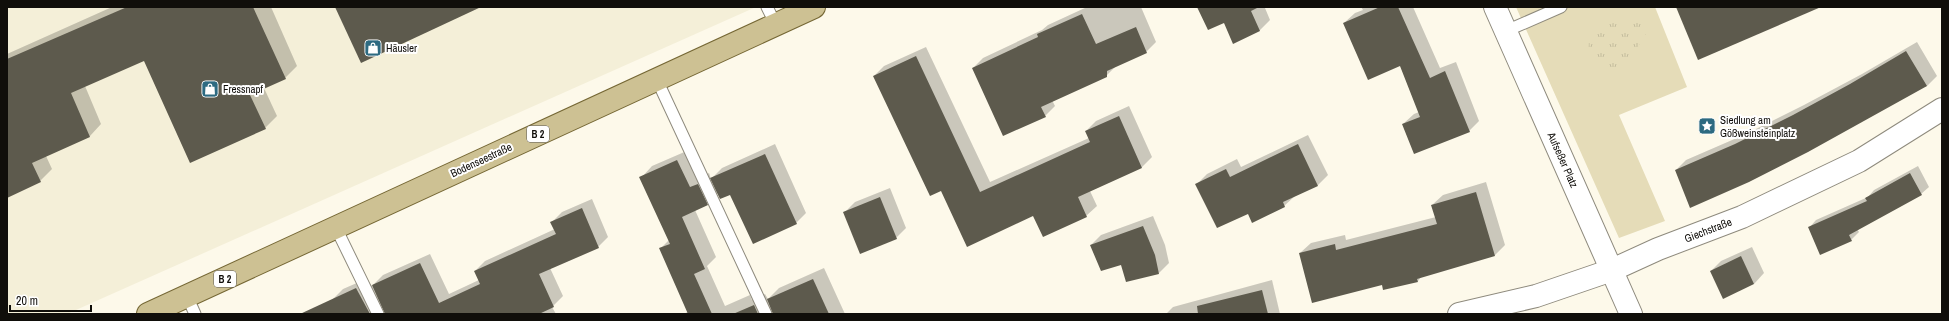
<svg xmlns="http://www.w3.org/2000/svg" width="1949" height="321" font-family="'Archivo Narrow',sans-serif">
<defs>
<pattern id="park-tufts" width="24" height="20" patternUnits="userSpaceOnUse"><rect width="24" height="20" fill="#e5dcb8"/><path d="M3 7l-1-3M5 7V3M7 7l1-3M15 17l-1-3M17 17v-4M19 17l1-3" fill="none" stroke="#c3bc9d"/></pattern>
</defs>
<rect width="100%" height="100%" fill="#fdf9ea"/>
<polygon fill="#f4efd8" points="7,7 756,7 67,314 7,314"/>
<polygon fill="#e5dcb8" points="1516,7 1655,7 1687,87 1619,115 1665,221 1619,238"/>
<polygon fill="url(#park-tufts)" points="1638,17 1650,28 1637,48 1629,66 1607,74 1588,58 1589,38 1597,27"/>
<g fill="#0003">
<polygon points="112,7 271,7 297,66 285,78 264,88 277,116 265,128 144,59 85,86 101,124 90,136 46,156 52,169 40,181 7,196 7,54"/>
<polygon points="1087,7 1141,7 1156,42 1146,52 1116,66 1106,76 1052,100 1055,106 1045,116 973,68 983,58 1042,30 1048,25"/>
<polygon points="1198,7 1267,7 1265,8 1270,20 1260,30 1234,42 1224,22"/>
<polygon points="1361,7 1413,7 1440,68 1456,62 1479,121 1469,131 1403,124 1414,114 1419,112 1400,65 1344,23 1355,13 1363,10"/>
<polygon points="1917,42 1937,76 1927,86 1676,170 1686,160 1746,134 1804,105 1862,74"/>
<polygon points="926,47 990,182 1089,138 1086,131 1096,121 1129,106 1152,157 1142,167 1090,191 1097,206 1086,216 1034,215 942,189 874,76 884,66"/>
<polygon points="1308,135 1328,175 1318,185 1295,196 1284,206 1248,212 1197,184 1207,174 1237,159 1241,167"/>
<polygon points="775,144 806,213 796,223 731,193 718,193 707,204 695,210 716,257 707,266 725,306 750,295 752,300 765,294 768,299 779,288 824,268 845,314 685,314 688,311 660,249 669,240 641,178 652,166 689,150 701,177 709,173 711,179 722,168"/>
<polygon points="1918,166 1929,187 1921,194 1857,229 1859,232 1851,240 1809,228 1816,220 1868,197 1874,190"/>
<polygon points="1486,182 1505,245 1495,255 1421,277 1418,281 1383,284 1300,253 1311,243 1345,235 1346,240 1436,217 1432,205 1443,195"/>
<polygon points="890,188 906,228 896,238 844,213 855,202"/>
<polygon points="592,199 608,237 598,247 550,268 563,296 552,307 556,314 340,314 333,299 343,289 366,279 372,286 383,275 430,254 449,294 479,280 475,271 485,261 555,229 552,222 562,212"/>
<polygon points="1153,216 1165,245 1169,263 1159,273 1122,263 1091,245 1101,235"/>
<polygon points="1752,247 1764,273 1754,284 1711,271 1721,261"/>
<polygon points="1272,280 1280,314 1166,314 1173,307"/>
</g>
<g fill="#5d5a4d">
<polygon points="127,7 253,7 286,79 250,95 266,129 190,163 144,61 71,93 90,137 32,163 41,182 7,198 7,59"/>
<polygon points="335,7 481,7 361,63"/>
<polygon points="1197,7 1259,7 1251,11 1260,31 1233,44 1224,23 1208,30"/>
<polygon points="1380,7 1398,7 1430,78 1445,71 1470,132 1414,154 1402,124 1420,117 1400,66 1368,80 1343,23"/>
<polygon points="1676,7 1821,7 1698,60"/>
<polygon points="1082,14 1096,44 1136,27 1147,53 1107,71 1107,77 1041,107 1046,117 1003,136 972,68 1038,37 1037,34"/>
<polygon points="1906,51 1927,86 1808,152 1749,182 1690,208 1675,170 1735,144 1793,115 1850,84"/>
<polygon points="916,56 980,192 1090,142 1085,131 1119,116 1142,168 1078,197 1087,217 1043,237 1033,216 967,247 941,191 930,196 873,76"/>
<polygon points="1298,144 1318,186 1283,202 1285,207 1252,223 1248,214 1217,228 1195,184 1226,169 1230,177"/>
<polygon points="765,154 797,224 753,244 730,195 720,199 710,178"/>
<polygon points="677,160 690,187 698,184 708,205 682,217 705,269 694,274 712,314 688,314 659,248 670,244 639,177"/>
<polygon points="1910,173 1922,195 1849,235 1852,241 1820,255 1808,227 1867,201 1865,198"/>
<polygon points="1476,192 1495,256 1417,279 1418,282 1383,290 1382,285 1312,303 1299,253 1335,244 1336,250 1437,224 1431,205"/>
<polygon points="880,197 897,239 860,254 843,212"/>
<polygon points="582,208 599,248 539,274 554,307 539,314 385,314 372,285 420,263 439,303 480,284 474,271 556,234 550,222"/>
<polygon points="1143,226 1155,255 1159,274 1126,282 1121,265 1101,271 1090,245"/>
<polygon points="1741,256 1754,284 1723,299 1710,271"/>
<polygon points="813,279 829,314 773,314 767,299"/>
<polygon points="356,288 370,314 300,314"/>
<polygon points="1262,290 1268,314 1198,314 1197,306"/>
<polygon points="754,305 758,314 733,314"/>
</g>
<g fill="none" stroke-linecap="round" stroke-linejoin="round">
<g stroke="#8e8a7d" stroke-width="13">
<g id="lane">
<polyline points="767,7 776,25"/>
<polyline points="1506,31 1561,7"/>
<polyline points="657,80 766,314"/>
<polyline points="336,228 378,314"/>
<polyline points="187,296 195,314"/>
</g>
</g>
<g stroke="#8e8a7d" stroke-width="24">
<g id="street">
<polyline points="1495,7 1631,314"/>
<polyline points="1459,314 1536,296 1612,270 1658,249 1742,217 1859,161 1942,109"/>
</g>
</g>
<g stroke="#756734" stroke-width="24">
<polyline id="primary" points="148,314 814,7"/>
</g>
<use href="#lane" stroke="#fff" stroke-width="11"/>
<use href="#street" stroke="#fff" stroke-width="22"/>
<use href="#primary" stroke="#cdc193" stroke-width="22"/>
</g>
<defs>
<g id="shop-square" transform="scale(0.9)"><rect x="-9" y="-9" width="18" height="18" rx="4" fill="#2d6a81" stroke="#fff"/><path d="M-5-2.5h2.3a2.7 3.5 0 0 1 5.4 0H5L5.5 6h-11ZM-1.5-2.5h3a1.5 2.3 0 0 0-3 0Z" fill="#fff"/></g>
<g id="sight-square" transform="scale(0.9)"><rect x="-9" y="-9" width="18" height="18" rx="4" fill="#2d6a81" stroke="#fff"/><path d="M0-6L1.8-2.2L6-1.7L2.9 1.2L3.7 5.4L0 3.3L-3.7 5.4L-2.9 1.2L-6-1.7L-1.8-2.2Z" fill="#fff"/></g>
</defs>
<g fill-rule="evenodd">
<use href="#shop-square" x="373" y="48"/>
<use href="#shop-square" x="210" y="89"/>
<use href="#sight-square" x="1707" y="126"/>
</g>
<g text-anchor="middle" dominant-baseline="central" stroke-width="4" stroke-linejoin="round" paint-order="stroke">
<g fill="#fff" stroke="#585654" stroke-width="1">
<rect x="527" y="126" width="22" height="16" rx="3"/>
<rect x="214" y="271" width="22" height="16" rx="3"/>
</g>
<g font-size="10" font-weight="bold" fill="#100e0a">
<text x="538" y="134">B 2</text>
<text x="225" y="279">B 2</text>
</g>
<g font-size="11" fill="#100e0a" stroke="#fff" text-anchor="start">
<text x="386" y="48">Häusler</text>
<text x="223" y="89">Fressnapf</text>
<text x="1720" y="120">Siedlung am<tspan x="1720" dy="13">Gößweinsteinplatz</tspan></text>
</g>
<g font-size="11" fill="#100e0a" stroke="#fff">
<text transform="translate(481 160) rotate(-25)">Bodenseestraße</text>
<text transform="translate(1563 160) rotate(66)">Aufseßer Platz</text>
<text transform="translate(1708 230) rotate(-21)">Giechstraße</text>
</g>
</g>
<rect width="1949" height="321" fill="none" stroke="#100e0a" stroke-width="16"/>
<path d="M10 305v6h81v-6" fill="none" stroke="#100e0a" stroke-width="2"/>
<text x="16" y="305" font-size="12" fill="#100e0a" stroke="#ffffff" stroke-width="3" paint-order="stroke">20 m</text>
</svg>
